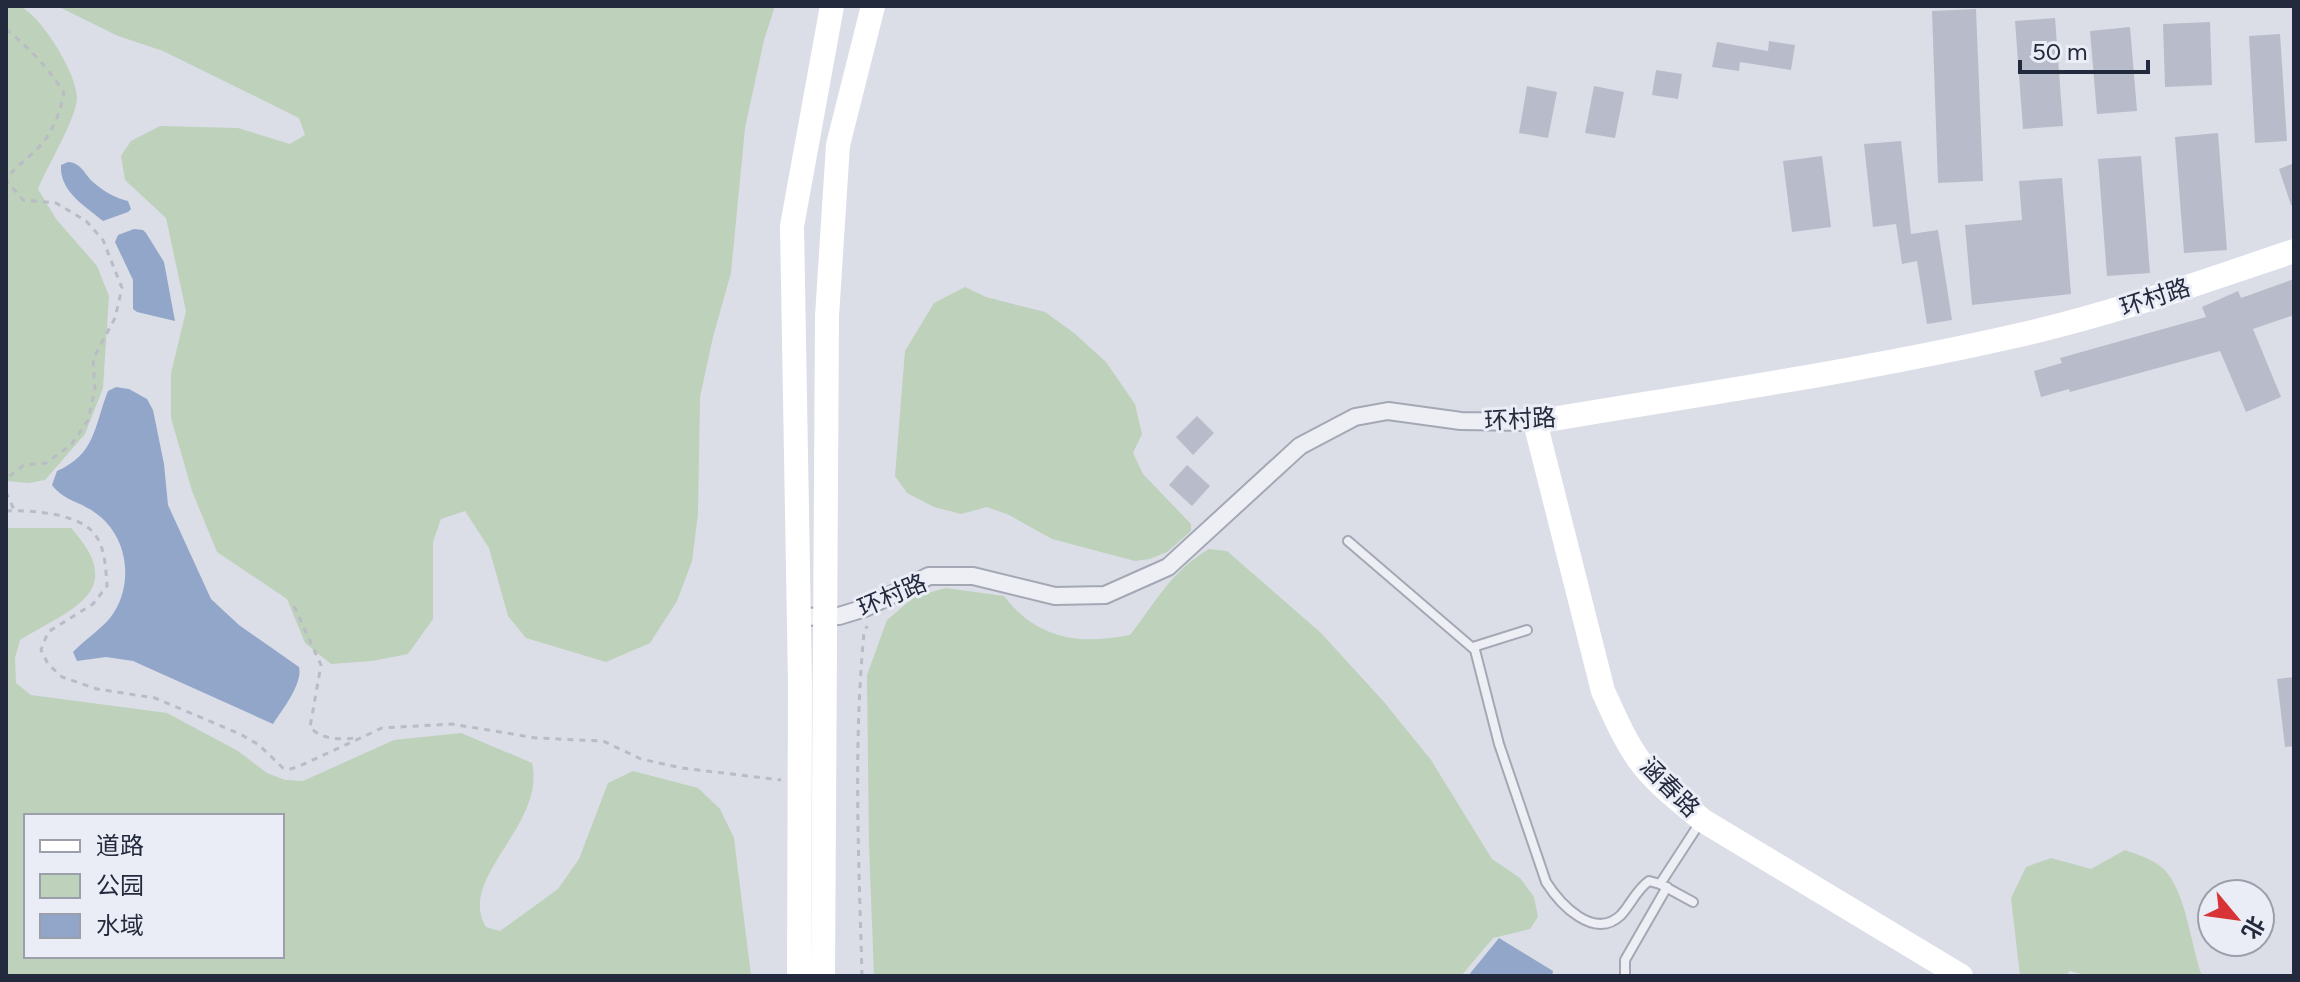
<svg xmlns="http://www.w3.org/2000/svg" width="2300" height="982" font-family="Figtree,'Noto Sans SC',sans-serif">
<rect width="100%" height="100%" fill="#dbdee7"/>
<g fill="#bed1bb" fill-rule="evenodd">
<path d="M6,6C10,6 14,5 18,6C40,12 78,76 77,98C76,120 47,166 38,189L56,219L97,266L109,296L103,388L85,434L45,480L29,483L6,481Z"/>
<polygon points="57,6 775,6 764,40 745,128 731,273 713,337 700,397 698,514 692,561 677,601 650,643 606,662 526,638 508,616 489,548 465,511 441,519 433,542 433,619 408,654 372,661 331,664 305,643 287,599 217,552 192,491 171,418 171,373 186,311 166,218 125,180 121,156 131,141 160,126 238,128 290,144 305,135 299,118 163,51 118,36"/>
<polygon points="965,287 986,297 1045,312 1074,333 1106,362 1135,404 1142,434 1133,453 1143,474 1191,524 1191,531 1167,552 1150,559 1135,561 1052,539 1009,515 987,507 961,514 934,507 907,493 895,476 905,351 934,303"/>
<path d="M6,528H71C130,593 69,609 20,640L15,658L16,683L31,695L167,713L238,751L267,773L285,780L303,781L394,740L461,733L532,763C546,826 456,878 486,927L500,931L558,889L579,859L608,783L633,771L698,788L720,809L734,838L751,976H6ZM26,816H282V956H26Z"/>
<path d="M1209,549L1227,551L1321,633L1384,702L1431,760L1492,859L1520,878L1534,897L1538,917L1530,929L1493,938L1461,976H874L869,846L867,675L887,620L914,597L946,588L1004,596C1037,639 1079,645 1130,635C1157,601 1169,573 1209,549Z"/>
<path d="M2125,850C2139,855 2159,861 2168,874C2187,899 2191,946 2202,976H2089L2070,971L2065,976H2020L2011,898L2026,867L2051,858L2091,869Z"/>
</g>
<g fill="#92a6ca">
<path d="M68,162C82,163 84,174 93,182C103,191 115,198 128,201L131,209L128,212L103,221C85,206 59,191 61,165Z"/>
<polygon points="134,229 143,230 146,233 164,262 175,321 137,312 133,309 133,280 115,242 118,235"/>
<path d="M116,387L129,389L147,399L153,410L164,464L168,505L211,599L239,625L299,667C303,684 282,710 273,724L133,661L106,657L77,661L73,652C84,640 99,631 110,618C135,586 129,535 94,512C79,501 64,501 52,485L57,471C96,454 94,426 108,391Z"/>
<polygon points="1499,938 1553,971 1552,976 1468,976"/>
</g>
<g fill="#b8bcca">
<polygon points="1976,9 1983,181 1938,183 1932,11"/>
<polygon points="2055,18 2063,126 2023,129 2015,21"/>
<polygon points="2210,22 2212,85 2165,87 2163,24"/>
<polygon points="2130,27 2137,111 2097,114 2090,31"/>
<polygon points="2280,34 2287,141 2255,143 2249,36"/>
<polygon points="1769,41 1795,45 1791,70 1740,62 1739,71 1712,67 1717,42 1768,51"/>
<polygon points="1656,70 1682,74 1678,99 1652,95"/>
<polygon points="1527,86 1557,92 1548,138 1519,133"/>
<polygon points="1594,86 1624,92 1615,138 1585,133"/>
<polygon points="2218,133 2227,250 2184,253 2175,137"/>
<polygon points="1901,141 1911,234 1938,230 1952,320 1927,324 1917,261 1902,264 1896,224 1873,227 1864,144"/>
<polygon points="1822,156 1831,227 1792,232 1783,161"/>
<polygon points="2141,156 2150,273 2107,276 2098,159"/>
<polygon points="2294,163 2294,205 2291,205 2279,169"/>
<polygon points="2062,178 2071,294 1972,305 1965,225 2022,220 2019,181"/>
<polygon points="2294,279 2294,315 2253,329 2281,397 2246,412 2220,351 2070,392 2069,389 2041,397 2034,371 2062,363 2060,358 2206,317 2202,307 2238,291 2241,298"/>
<polygon points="1197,416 1214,433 1193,455 1176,437"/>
<polygon points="1187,465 1210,486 1192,506 1169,485"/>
<polygon points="2294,677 2294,746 2285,747 2277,679"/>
</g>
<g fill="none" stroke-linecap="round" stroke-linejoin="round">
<g stroke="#a4a8b4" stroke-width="12">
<g id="lane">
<path d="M1348,541L1475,650L1499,744L1546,882C1560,904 1594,941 1621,915C1631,904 1637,889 1649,881L1660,884L1693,902"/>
<polyline points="1473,647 1527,630"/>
<polyline points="1660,884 1701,821"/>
<polyline points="1625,976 1625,960 1667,887"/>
</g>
</g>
<g stroke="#a4a8b4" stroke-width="20">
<polyline id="street" points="799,617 839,616 865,608 929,576 973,576 1055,596 1105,595 1168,567 1300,446 1355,417 1388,411 1461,421 1535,422"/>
</g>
<g stroke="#b9bcc5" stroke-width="3" stroke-dasharray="6 6" stroke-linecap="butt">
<path d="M6,29C29,48 48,67 64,93C60,113 53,132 39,147C27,160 15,166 6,180L23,200L56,203L86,221L103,240L122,288L115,318L93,359L95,389L88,420L71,445L46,463L24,465L6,479"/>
<polyline points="6,492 14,510"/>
<path d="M6,511C31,510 81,513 96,536C105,549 106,570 107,586L93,604L48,632L41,650L48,664L62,677L97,689L155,698L240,734L259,745L283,768L291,769L304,764L382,728L452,724L536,738L603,741L641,759L682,768L781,780"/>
<path d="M294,606L321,665L310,727C322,741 342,739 359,738"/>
<path d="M862,976C859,862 853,747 864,633L867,626"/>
</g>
<use href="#lane" stroke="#eeeff5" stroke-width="8"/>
<use href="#street" stroke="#eeeff5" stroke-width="16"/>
<g stroke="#fff" stroke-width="24">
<polyline points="799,976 800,684 792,226 832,6"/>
<polyline points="823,976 827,316 838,145 873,6"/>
<path d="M1961,976L1702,820C1681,802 1658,785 1642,764C1625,742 1614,715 1603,691L1535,422C1695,395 1857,372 2015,336C2110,315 2202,282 2294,251"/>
</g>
</g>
<g text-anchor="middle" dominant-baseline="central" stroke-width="6" stroke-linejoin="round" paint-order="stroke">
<g font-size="24" fill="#242a3e" stroke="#eaedf5">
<text transform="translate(2155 297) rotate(-18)">环村路</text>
<text transform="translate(1520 419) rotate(-3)">环村路</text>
<text transform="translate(892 595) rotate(-23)">环村路</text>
<text transform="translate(1670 787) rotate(45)">涵春路</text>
</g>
</g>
<rect width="2300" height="982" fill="none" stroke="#242a3e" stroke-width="16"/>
<rect x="24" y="814" width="260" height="144" fill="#eaedf5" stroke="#9b9fac" stroke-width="2"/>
<rect x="40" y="840" width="40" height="12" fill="#ffffff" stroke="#9b9fac" stroke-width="2"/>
<text x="96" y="854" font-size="24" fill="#242a3e">道路</text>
<rect x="40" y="874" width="40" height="24" fill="#bed1bb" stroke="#9b9fac" stroke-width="2"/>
<text x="96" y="894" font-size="24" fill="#242a3e">公园</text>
<rect x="40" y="914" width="40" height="24" fill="#92a6ca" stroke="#9b9fac" stroke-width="2"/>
<text x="96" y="934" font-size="24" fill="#242a3e">水域</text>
<g transform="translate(2236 918) rotate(119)"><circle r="38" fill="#eaedf5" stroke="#9b9fac" stroke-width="2"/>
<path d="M0-6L14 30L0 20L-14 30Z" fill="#d83336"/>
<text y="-12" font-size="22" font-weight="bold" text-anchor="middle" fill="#242a3e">北</text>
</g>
<path d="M2020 60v12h128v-12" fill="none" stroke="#242a3e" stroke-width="4"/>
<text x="2032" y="60" font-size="24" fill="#242a3e" stroke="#eaedf5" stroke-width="6" paint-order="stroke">50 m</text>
</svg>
